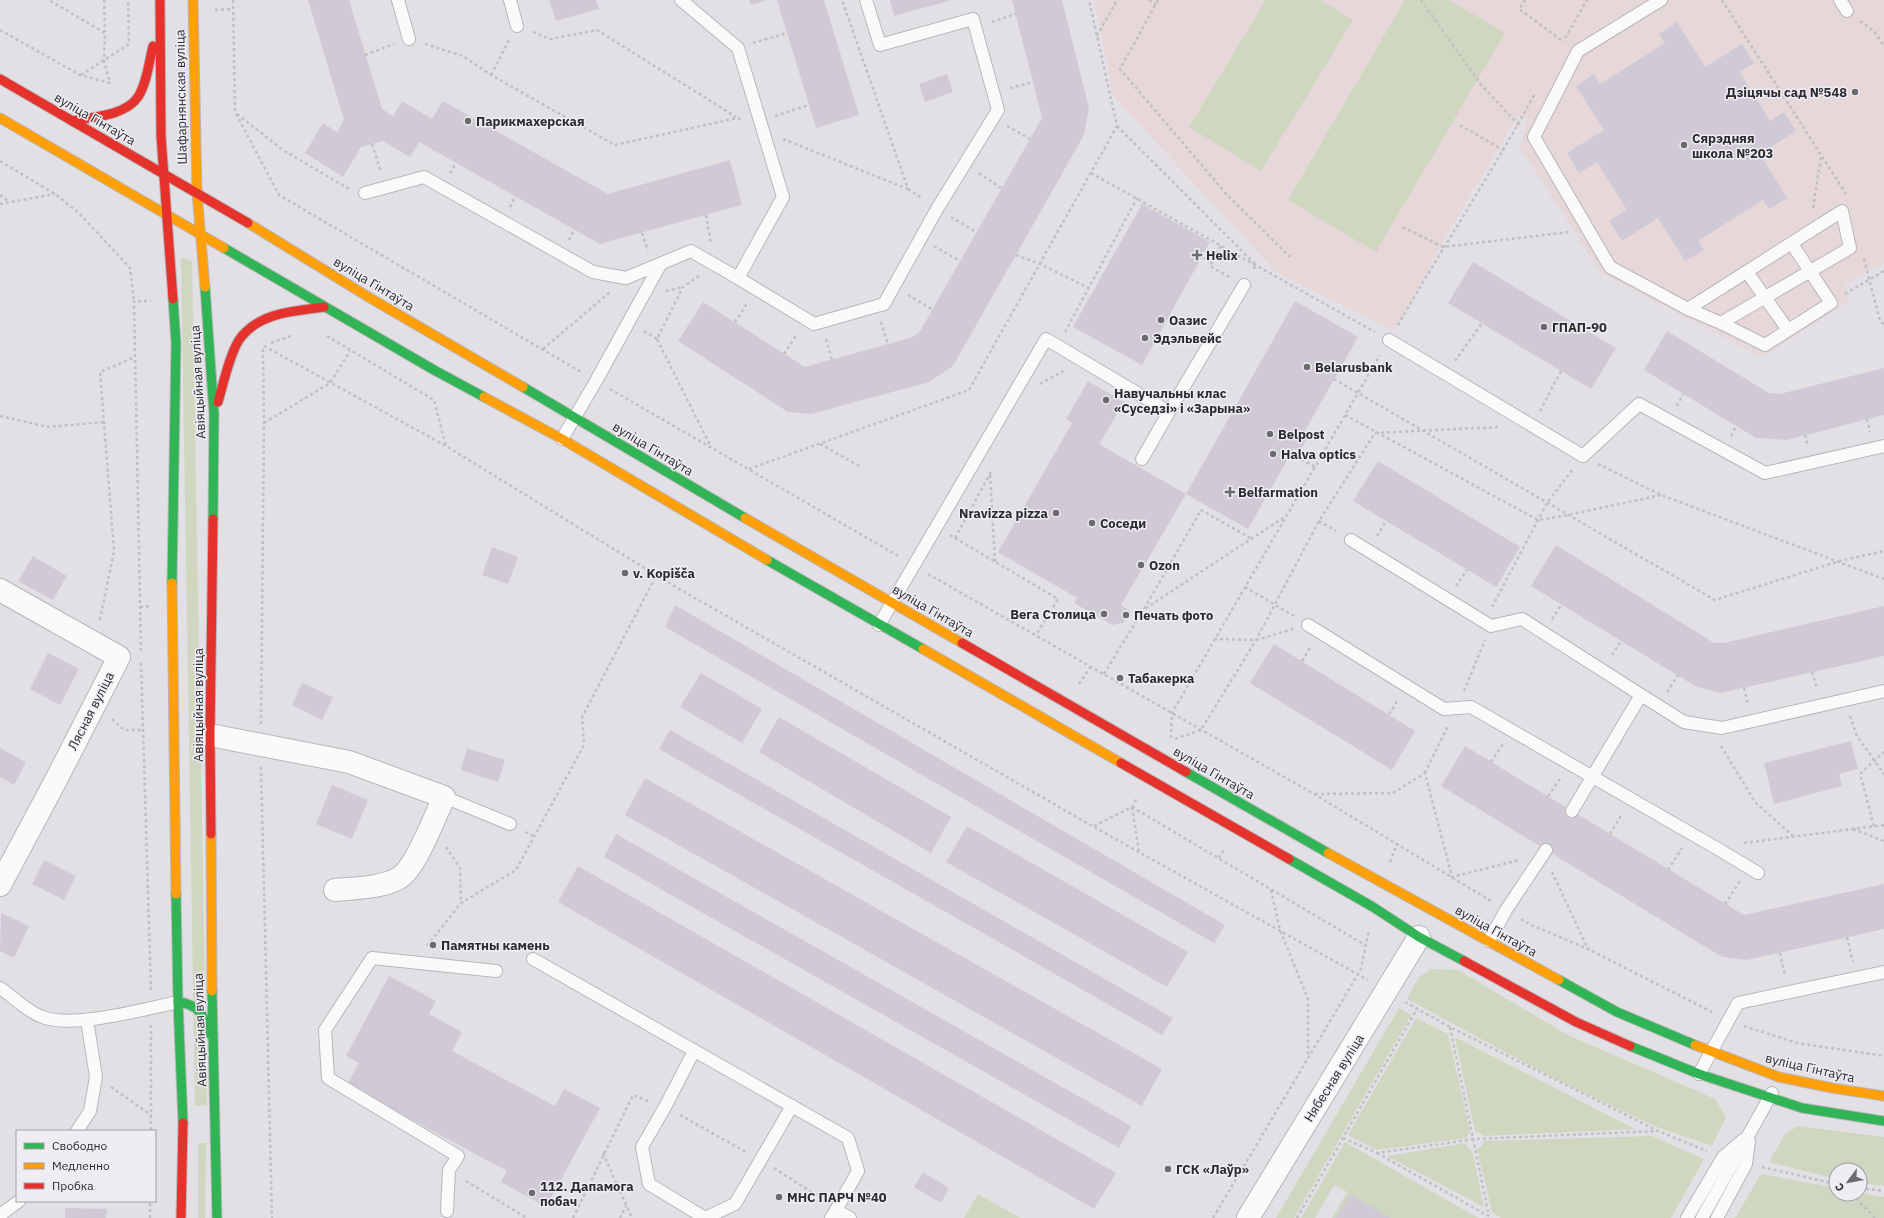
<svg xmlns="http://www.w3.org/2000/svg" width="1884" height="1218" font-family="'IBM Plex Sans',sans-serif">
<rect width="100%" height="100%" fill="#e2e0e5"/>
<polygon fill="#e6d7d9" points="1094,0 1884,0 1884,263 1846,284 1848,302 1762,357 1601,273 1520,148 1527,119 1519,114 1441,245 1395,331 1276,272 1114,97"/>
<g fill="#cfd7c0">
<polygon points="1266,0 1320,0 1353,20 1261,171 1189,127"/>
<polygon points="1405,0 1449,0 1505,33 1376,252 1288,200"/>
<polygon points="181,257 192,261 207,1105 195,1106"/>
<polygon points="1431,969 1458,970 1568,1035 1715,1099 1726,1117 1712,1146 1654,1126 1557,1080 1407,999 1418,978"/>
<polygon points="1399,1008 1411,1015 1294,1218 1276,1218"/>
<polygon points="1416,1018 1448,1034 1470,1132 1466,1138 1377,1150 1348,1135"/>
<polygon points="1455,1037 1635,1129 1484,1136 1480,1133 1475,1132"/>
<polygon points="1798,1126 1884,1137 1884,1186 1860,1183 1860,1170 1836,1170 1836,1179 1769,1162 1785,1134"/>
<polygon points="1652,1136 1704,1159 1671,1218 1501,1218 1492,1212 1477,1149 1482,1146 1484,1141"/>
<polygon points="1345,1142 1478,1218 1332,1218 1347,1192 1334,1185 1315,1218 1301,1218"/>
<polygon points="198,1143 206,1143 205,1218 198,1218"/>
<polygon points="1466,1143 1468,1148 1472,1150 1484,1207 1387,1156"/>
<polygon points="1761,1174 1836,1188 1836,1194 1860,1193 1884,1197 1884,1218 1735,1218"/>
<polygon points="978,1194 1020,1218 964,1218"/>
</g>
<g fill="#cfcad5">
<polygon points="308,0 349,0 382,109 393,116 402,101 432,119 443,101 608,194 730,160 742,205 600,244 419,142 410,157 383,141 361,147 343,177 305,153 323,123 337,132 344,120"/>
<polygon points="549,0 596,0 599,9 556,21"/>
<polygon points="749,0 767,0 751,5"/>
<polygon points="777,0 824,0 859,115 816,128"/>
<polygon points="890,0 952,0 894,16"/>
<polygon points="1012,0 1062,0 1089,108 1084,135 953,366 929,382 811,414 788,412 678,341 703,302 805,367 910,338 919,333 1042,118"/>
<polygon points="1677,22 1705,67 1742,44 1754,63 1740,72 1770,121 1784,112 1796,131 1760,154 1787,198 1769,209 1763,200 1698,241 1704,250 1685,261 1658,218 1622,241 1609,221 1627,210 1597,162 1579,173 1567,153 1604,130 1576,86 1594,74 1600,84 1665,43 1659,34"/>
<polygon points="947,74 953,92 925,102 919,84"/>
<polygon points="1142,204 1210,242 1142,365 1073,327"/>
<polygon points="1473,262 1616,348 1591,389 1448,303"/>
<polygon points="1295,301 1358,337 1302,436 1307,439 1300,451 1294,448 1248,529 1186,494"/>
<polygon points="1667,331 1769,393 1780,394 1884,368 1884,415 1786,440 1756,438 1644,370"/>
<polygon points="1088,381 1124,402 1099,444 1186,494 1121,605 1130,611 1123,623 1112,625 1074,603 1077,598 998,552 1072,423 1066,419"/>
<polygon points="1378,461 1520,547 1496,587 1353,501"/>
<polygon points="1556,545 1714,643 1724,643 1884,606 1884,656 1721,693 1695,686 1531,586"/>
<polygon points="492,547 518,557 508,584 482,575"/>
<polygon points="33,556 67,576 53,600 18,581"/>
<polygon points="675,605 1225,925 1214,943 665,627"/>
<polygon points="1274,644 1415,731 1392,770 1250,683"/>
<polygon points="48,653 79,669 60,705 30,689"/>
<polygon points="701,673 762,709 742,743 680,707"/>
<polygon points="302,683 333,697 322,720 292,705"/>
<polygon points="779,717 951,817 931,853 759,752"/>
<polygon points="670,730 1173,1018 1162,1035 659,749"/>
<polygon points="1851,741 1858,769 1839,774 1842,786 1774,804 1764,763"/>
<polygon points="1465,746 1744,915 1884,884 1884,929 1747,960 1722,957 1441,786"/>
<polygon points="0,748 26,762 14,785 0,777"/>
<polygon points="467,748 505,760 498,782 461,770"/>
<polygon points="645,778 1162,1069 1142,1106 625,815"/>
<polygon points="332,785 368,800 352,839 316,824"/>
<polygon points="967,826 1188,952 1167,987 946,862"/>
<polygon points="616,834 1131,1126 1119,1148 604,857"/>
<polygon points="44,860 76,876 64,900 32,884"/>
<polygon points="578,866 1116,1173 1094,1209 558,902"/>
<polygon points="1,913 29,926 14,958 0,951"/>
<polygon points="389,976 436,1001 429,1014 462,1032 452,1051 555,1106 564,1089 600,1108 546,1207 501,1182 507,1171 347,1085 359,1063 346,1056"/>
<polygon points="923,1172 949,1188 941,1203 914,1187"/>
<polygon points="1350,1194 1391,1218 1336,1218"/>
<polygon points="65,1208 107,1209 106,1218 65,1218"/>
</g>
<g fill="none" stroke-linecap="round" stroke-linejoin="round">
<g stroke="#b8b6ba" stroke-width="14">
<g id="lane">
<polyline points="398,0 409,39"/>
<polyline points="510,0 517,26"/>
<polyline points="681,0 738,48 783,197 738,278"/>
<polyline points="1661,0 1578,51 1534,137 1610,267 1688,309 1842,211 1850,248 1721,323 1765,345 1831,303 1792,244"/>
<polyline points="1840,0 1847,11"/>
<polyline points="365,193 424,177 593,272 626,278 691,251 738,278 814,324 884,304 937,209 998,110 973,19 880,45 866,0"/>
<polyline points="1747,272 1788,330"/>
<polyline points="1688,309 1721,323"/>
<polyline points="1389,340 1583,456 1639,404 1765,473 1884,446"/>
<polyline points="562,439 596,381 660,265"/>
<polyline points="1142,459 1169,412"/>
<polyline points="1351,540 1491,626 1522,619 1641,695"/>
<polyline points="879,625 1046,339 1169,412 1244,285"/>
<polyline points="1308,625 1444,709 1471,707 1718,849 1758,873"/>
<polyline points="444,797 510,824"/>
<polyline points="1572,811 1641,695 1684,722 1722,728 1884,691"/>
<polyline points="1489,941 1506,910 1546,850"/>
<polyline points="533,959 848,1138 858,1171 836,1210"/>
<path d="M0,988C12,996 27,1011 40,1016C70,1030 144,1009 178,1002"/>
<polyline points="694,1051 665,1107 642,1147 649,1184 705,1218 735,1204 792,1106"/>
<polyline points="1699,1074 1738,1003 1884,972"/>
<polyline points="77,1131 90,1111 96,1077 87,1020"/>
<polyline points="447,1211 449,1170 458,1156 328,1078 325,1030 372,958 496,971"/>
<polyline points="0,1215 19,1201"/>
<polyline points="831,1218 836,1210 850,1218"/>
<polyline points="1687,1218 1723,1157 1743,1140"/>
<polyline points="1702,1218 1772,1093"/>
<polyline points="1717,1218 1746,1164 1749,1141"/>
</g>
</g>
<g stroke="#b8b6ba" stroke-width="24">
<g id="street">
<polyline points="0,590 119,657 56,780 0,885"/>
<path d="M210,735L349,762L444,797C435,816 416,868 399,878C382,888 354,888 335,890"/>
<polyline points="1248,1218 1419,937"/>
</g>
</g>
<g stroke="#b8b6ba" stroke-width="11">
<g id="fast">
<polyline points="224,248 434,370 484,397"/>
<polyline points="205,287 214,414 213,519"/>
<polyline points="523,387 745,518"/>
<polyline points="767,560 923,649"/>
<polyline points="172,583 176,343 173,299"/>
<polyline points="1186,772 1328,853"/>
<polyline points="1289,859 1373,907 1419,937 1464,961"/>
<polyline points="176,894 178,1002 183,1123"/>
<polyline points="1559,980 1617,1012 1695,1045"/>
<polyline points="212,991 217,1218"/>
<path d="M178,1002C198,1004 205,1016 210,1034"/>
<polyline points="1630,1046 1699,1074 1802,1108 1884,1121"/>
</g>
</g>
<g stroke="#b8b6ba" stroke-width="11">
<g id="slow">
<polyline points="193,0 197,193 205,287"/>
<polyline points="0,118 224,248"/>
<polyline points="248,223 370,298 523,387"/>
<polyline points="484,397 562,439 767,560"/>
<polyline points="745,518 962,643"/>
<polyline points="172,583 176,894"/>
<polyline points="923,649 1121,763"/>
<polyline points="211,834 212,991"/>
<polyline points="1328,853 1559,980"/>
<polyline points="1695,1045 1779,1077 1832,1088 1884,1096"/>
</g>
</g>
<g stroke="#b8b6ba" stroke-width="11">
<g id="jam">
<polyline points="160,0 161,136 173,299"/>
<polyline points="0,79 248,223"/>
<path d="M72,121C92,117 125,116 138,97C147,83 149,62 153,46"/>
<path d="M218,402C223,385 231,348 242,336C262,312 296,311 324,307"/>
<polyline points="962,643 1186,772"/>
<polyline points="1121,763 1289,859"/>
<polyline points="211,834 210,735 213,519"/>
<polyline points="1464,961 1576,1022 1630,1046"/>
<polyline points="181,1218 183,1123"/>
</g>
</g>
<g stroke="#c1c0c1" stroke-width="2.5" stroke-dasharray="3 3" stroke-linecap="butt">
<polyline points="104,0 105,32"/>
<polyline points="233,0 235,112 279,195 581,372"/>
<polyline points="1149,0 1156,4"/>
<polyline points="1158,0 1120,69 1228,196 1290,257"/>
<polyline points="1421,0 1482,86 1519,125"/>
<polyline points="1525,0 1519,9 1564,42"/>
<polyline points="1722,0 1846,194"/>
<polyline points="215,10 233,9"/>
<polyline points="1860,21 1874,31 1884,46"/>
<polyline points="992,22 1016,14"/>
<polyline points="0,30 80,75 110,83 104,61 105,33 49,0"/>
<polyline points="533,32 550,39 597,30 736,117"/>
<polyline points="1097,36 1117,0"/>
<polyline points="1565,38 1587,0"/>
<polyline points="753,43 787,33"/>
<polyline points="425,44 463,56 491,75 615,145 737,118 742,120"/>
<polyline points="365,55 394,44"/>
<polyline points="81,75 129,44 128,0"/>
<polyline points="491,75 509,40"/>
<polyline points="1010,88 1033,82"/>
<polyline points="237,114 283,150 349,189"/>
<polyline points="775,116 809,105"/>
<polyline points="1460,125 1503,150"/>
<polyline points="1007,126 1030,139"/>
<polyline points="1117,126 1256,265 1252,271"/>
<polyline points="783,139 908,189 842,0"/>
<polyline points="372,144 381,172"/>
<polyline points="0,161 55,194 78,212 130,268 134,301"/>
<polyline points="450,173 456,163"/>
<polyline points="979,173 1001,188"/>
<polyline points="1091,173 1375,332"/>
<polyline points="908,189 923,199"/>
<polyline points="0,195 8,201"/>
<polyline points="0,204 55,194"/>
<polyline points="510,207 515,197"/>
<polyline points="1813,208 1821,156"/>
<polyline points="706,215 711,244"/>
<polyline points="951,217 976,232"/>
<polyline points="1403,227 1443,247 1570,232"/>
<polyline points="642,233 648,251"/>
<polyline points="569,240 574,230"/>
<polyline points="934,246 960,261"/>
<polyline points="1221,246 1210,266 1229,277"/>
<polyline points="1016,255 1040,264 1089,288"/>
<polyline points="1202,257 1212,263"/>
<polyline points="1864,259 1880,321 1884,324"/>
<polyline points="699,276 683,287 657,339 711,447"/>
<polyline points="666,291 683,287"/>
<polyline points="1845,294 1884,271"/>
<polyline points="908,295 932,309"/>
<polyline points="735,322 748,302"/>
<polyline points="881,322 888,344"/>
<path d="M1398,325C1442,248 1492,173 1534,95"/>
<polyline points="644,331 657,339"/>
<polyline points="1065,332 1137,198"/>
<polyline points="327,336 434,400 446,446"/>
<polyline points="826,339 832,360"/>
<polyline points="271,343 291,336"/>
<polyline points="264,346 446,446 669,583 1094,827 1368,980"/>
<polyline points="543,349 610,292"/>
<polyline points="784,354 797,334"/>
<polyline points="1455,361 1482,323"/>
<polyline points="1334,379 1715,600 1840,561 1884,551"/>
<polyline points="1040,384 1065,370"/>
<polyline points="610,389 900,557"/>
<polyline points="1677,406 1683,394"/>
<polyline points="1540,411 1561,371"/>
<polyline points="1345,415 1538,520 1568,515 1661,495"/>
<polyline points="0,416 48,427 104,422"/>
<polyline points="1867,419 1870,432"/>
<polyline points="264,423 330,383 350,351"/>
<polyline points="1805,435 1808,446"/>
<polyline points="1731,436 1736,426"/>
<polyline points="820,444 861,467"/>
<polyline points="1291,453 1315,467"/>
<polyline points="1598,464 1661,495 1884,579"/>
<polyline points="749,469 969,390 1117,126 1089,0"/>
<polyline points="990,475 995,562"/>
<polyline points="1319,521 1336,531"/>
<polyline points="950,535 1058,599 1036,635"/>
<polyline points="1377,536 1386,521"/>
<polyline points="955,538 992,470"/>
<polyline points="928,574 1314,794 1491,901"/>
<polyline points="1456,586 1467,570"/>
<polyline points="1245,587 1294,616"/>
<polyline points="140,607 151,606"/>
<polyline points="1492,607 1547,503 1573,469"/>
<polyline points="1144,609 1201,510 1252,539"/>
<polyline points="1552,619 1562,604"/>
<polyline points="100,620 114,551 100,372 135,357"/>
<polyline points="1214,639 1256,640 1293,629"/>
<polyline points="141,651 134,301 151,301"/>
<polyline points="1612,655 1621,641"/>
<polyline points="1302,661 1311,646"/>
<polyline points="141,663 151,990"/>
<polyline points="1812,672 1817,689"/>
<polyline points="1104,674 1143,610 1286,516"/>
<polyline points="1079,684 1091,666"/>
<polyline points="1744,688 1748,705"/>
<polyline points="1464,691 1485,640"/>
<polyline points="1667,692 1678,675"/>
<polyline points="1389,714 1398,700"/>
<polyline points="1850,716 1857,736 1884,774"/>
<polyline points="112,719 124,730 143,730"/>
<polyline points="261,724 264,423 263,347"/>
<polyline points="1171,738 1172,713 1380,355"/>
<polyline points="1175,739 1201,730 1256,640 1319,521 1375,433 1500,427"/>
<polyline points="1721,746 1755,802 1793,836"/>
<polyline points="1491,762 1503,744"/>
<polyline points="261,767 272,1218"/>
<polyline points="1425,773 1448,726"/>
<polyline points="1315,794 1393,793 1425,773 1452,877 1519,860"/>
<polyline points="1548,796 1560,779"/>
<polyline points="1132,807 1365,945"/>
<polyline points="1132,807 1139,852"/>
<polyline points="1094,826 1132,807 1137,798"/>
<polyline points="1874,826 1860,774 1884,752"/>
<polyline points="1853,829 1884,841"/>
<polyline points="525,832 533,836"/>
<polyline points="1610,834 1622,814"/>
<polyline points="1744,843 1884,825"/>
<polyline points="446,847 460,868 461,903"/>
<polyline points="1219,858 1225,848"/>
<polyline points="1390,862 1397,844"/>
<polyline points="1668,870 1682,848"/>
<polyline points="1552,872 1588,949"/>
<polyline points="1271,890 1280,930 1308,999 1308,1057"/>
<polyline points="1725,904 1740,881"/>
<polyline points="1521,919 1529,924 1588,949 1714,1013"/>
<polyline points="1847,937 1853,962"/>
<polyline points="427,946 461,903 516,870 584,745 582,717 656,576"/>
<polyline points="1780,953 1785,976"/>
<polyline points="1405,1002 1450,1027 1658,1131 1707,1151"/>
<polyline points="151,1025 151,1131"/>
<polyline points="1744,1026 1797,1043 1884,1056"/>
<polyline points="1450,1027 1489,1216"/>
<polyline points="111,1087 151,1115"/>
<polyline points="680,1115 746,1152"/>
<polyline points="1343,1138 1377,1153 1475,1139 1657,1131"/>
<polyline points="603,1153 632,1218"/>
<polyline points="1377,1153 1492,1218"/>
<polyline points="1762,1167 1836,1184"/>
<polyline points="774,1168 822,1199"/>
<polyline points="466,1181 527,1218"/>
<polyline points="1860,1188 1884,1191"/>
<polyline points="1852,1194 1875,1218"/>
<polyline points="150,1218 150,1201"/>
<polyline points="573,1218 633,1095 648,1101"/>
<polyline points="620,1218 626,1206"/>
<polyline points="1213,1218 1361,969 1369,930"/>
<polyline points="1297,1218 1417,1009"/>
</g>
<use href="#lane" stroke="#fbfafb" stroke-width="12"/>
<use href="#street" stroke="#fbfafb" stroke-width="22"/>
<use href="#fast" stroke="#30b455" stroke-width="9"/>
<use href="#slow" stroke="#ff9f0a" stroke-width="9"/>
<use href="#jam" stroke="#e5322d" stroke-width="9"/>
</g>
<g fill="#6b6a6d" stroke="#efedf3" stroke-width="1.5">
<circle cx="1855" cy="92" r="4"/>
<circle cx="468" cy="121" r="4"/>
<circle cx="1684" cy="145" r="4"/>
<path d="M1195 249h4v4h4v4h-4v4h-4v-4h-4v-4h4z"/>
<circle cx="1161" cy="320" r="4"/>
<circle cx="1544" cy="327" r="4"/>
<circle cx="1145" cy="338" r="4"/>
<circle cx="1307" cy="367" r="4"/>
<circle cx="1106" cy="400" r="4"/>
<circle cx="1270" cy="434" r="4"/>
<circle cx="1273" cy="454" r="4"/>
<path d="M1228 486h4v4h4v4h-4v4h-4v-4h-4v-4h4z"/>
<circle cx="1056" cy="513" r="4"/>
<circle cx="1092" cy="523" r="4"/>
<circle cx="1141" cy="565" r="4"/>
<circle cx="625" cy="573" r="4"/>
<circle cx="1104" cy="614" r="4"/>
<circle cx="1126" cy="615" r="4"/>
<circle cx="1120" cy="678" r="4"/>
<circle cx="433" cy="945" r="4"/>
<circle cx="1168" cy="1169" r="4"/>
<circle cx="532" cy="1193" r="4"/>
<circle cx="779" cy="1197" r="4"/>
</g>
<g text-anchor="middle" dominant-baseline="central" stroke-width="3" stroke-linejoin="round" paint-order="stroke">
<g font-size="13" font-weight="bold" fill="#2b2a2d" stroke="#efedf3" text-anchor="start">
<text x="1847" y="92" text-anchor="end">Дзіцячы сад №548</text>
<text x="476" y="121">Парикмахерская</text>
<text x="1692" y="138">Сярэдняя<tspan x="1692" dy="15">школа №203</tspan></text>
<text x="1206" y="255">Helix</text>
<text x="1169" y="320">Оазис</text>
<text x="1552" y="327">ГПАП-90</text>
<text x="1153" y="338">Эдэльвейс</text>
<text x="1315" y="367">Belarusbank</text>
<text x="1114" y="393">Навучальны клас<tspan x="1114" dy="15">«Суседзі» і «Зарына»</tspan></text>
<text x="1278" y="434">Belpost</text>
<text x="1281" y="454">Halva optics</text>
<text x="1238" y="492">Belfarmation</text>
<text x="1048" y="513" text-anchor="end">Nravizza pizza</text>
<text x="1100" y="523">Соседи</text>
<text x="1149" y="565">Ozon</text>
<text x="633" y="573">v. Kopišča</text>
<text x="1096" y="614" text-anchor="end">Вега Столица</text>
<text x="1134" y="615">Печать фото</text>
<text x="1128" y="678">Табакерка</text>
<text x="441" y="945">Памятны камень</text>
<text x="1176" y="1169">ГСК «Лаўр»</text>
<text x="540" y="1186">112. Дапамога<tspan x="540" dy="15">побач</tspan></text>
<text x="787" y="1197">МНС ПАРЧ №40</text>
</g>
<g font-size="13" fill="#2b2a2d" stroke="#efedf3">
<text transform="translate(181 97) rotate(-91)">Шафарнянская вуліца</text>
<text transform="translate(95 119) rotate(30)">вуліца Гінтаўта</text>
<text transform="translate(374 284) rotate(31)">вуліца Гінтаўта</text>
<text transform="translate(198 382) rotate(-93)">Авіяцыйная вуліца</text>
<text transform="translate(653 449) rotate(31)">вуліца Гінтаўта</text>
<text transform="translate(933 611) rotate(30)">вуліца Гінтаўта</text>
<text transform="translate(198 705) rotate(-90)">Авіяцыйная вуліца</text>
<text transform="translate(91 711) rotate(-63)">Лясная вуліца</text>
<text transform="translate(1214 773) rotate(30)">вуліца Гінтаўта</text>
<text transform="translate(1496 931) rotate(29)">вуліца Гінтаўта</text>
<text transform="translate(200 1030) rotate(-92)">Авіяцыйная вуліца</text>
<text transform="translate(1810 1068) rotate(13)">вуліца Гінтаўта</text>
<text transform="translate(1334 1078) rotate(-58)">Нябесная вуліца</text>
</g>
</g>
<rect x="16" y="1130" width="140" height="72" fill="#efedf3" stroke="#a19fa4"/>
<rect x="24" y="1143" width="20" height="6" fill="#30b455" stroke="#a19fa4"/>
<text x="52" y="1150" font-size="12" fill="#2b2a2d">Свободно</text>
<rect x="24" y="1163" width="20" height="6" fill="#ff9f0a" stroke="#a19fa4"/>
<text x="52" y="1170" font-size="12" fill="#2b2a2d">Медленно</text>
<rect x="24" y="1183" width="20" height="6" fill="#e5322d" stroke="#a19fa4"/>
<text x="52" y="1190" font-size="12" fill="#2b2a2d">Пробка</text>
<g transform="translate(1848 1182) rotate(238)"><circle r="19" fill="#efedf3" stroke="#a19fa4"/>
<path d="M0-3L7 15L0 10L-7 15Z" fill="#6b6a6d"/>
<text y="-6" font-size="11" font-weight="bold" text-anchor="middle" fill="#2b2a2d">С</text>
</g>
</svg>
